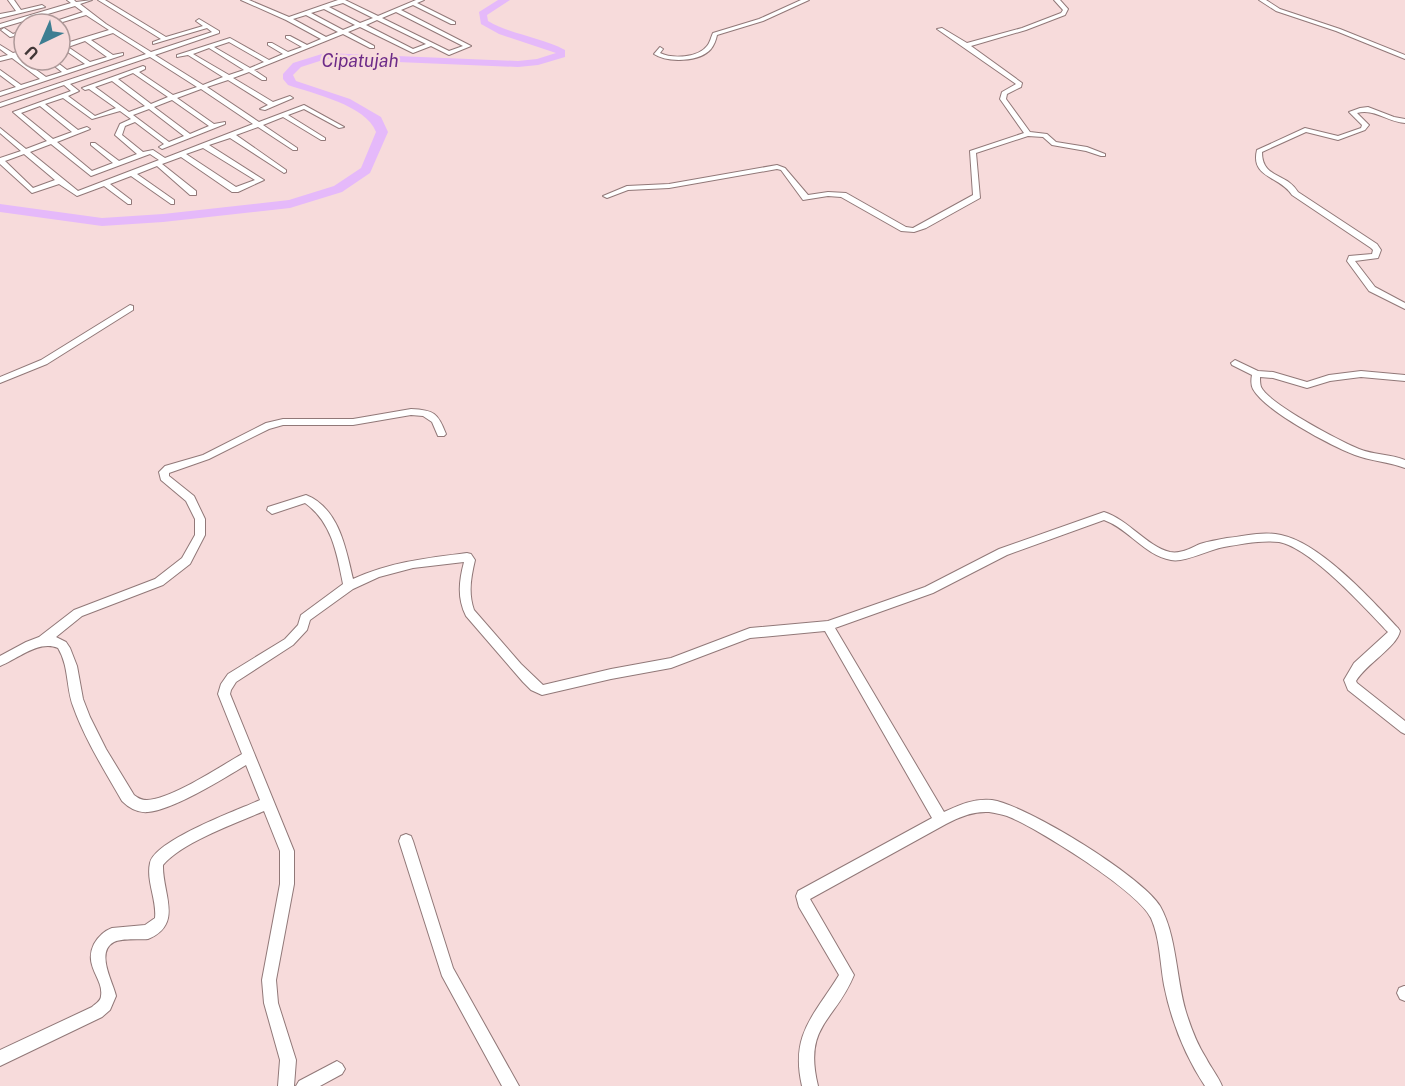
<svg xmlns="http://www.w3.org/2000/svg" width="1405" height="1086" font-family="'Public Sans',sans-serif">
<rect width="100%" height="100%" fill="#f7dbdb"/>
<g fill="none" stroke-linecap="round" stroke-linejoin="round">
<path fill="#e5b9fa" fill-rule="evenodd" d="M498,0H510L487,15L488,21C512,35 540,37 565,50V57L538,65L518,67L326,59L301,67L293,75L296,81L350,99L381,117L388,132L370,173L342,192L290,208L163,222L102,226L0,212V204L102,218L163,214L289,200L334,186L361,168L376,132C366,105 314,94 288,85L283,79V74L293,63L325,53L518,61L537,59L556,53L499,34L481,24L479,12Z"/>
<g stroke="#917878" stroke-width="2">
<g id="minor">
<polygon points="8,0 14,0 21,10 42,5 45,7 0,18 0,14 16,11"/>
<path d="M67,0H74L76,2L92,0L80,4L106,24L151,52L212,32L207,28L153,44V42L161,39L98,0H105L166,37L203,26L196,21L199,19L219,31V33L155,55L203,85L223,77L188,55L177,57V55L230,38L269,60L283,54L268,45V43H272L288,52L302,47L286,38V36H290L307,45L321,39L286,20L241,0H249L289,17L338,0H345L378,16L416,0H424L417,3L455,22V24H451L413,5L401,10L471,46L449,55L431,46L413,53L360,27L348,32L374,46V48H370L343,34L254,70L266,78V80H262L249,72L233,78L273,102L290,96L293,98L265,110L260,109L268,105L228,80L207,87L259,122L304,105L344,127L339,128L304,109L288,115L325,138V140H321L283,117L263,125L297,148V150H293L258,127L236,135L286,170V172L284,173L230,138L209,145L264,180L238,192H232L181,157L162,164L196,191V195H190L157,166L137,174L174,200V204H171L131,176L110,184L131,200V204H128L104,186L77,196L59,184L32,193L0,164V158L21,151L0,133V128L26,149L47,141L13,112L71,91L64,85L0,107V103L146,54L113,33L91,40L113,55L123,53V55L0,96V92L16,87L0,75V70L21,85L40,79L12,58L0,61V57L8,55L0,49V45L13,53L24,50V54L17,56L46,77L62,72L47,60H54L67,70L85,64L62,48L60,49V45L109,30L86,15L56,24H47L83,12L75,6L0,28V24L71,3ZM343,3L373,18L360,23L329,7ZM324,9L355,25L343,30L311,13ZM396,12L463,46L449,51L382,18ZM306,15L338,32L326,37L293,19ZM377,20L426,44L413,49L366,25ZM85,41L107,57L90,62L68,47ZM229,42L264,62L250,68L214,47ZM209,48L244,70L229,75L193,54ZM150,57L197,87L173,95L139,72L145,69V67L143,66L82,88L85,90L89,89L116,108L95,116L68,96L79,91L70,84ZM133,73L168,97L151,104L118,79ZM112,81L145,106L129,112L95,87ZM201,89L253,124L165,158L153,150L143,152L122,135L125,126L135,122L164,144L159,147L162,149L225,124V122L214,124L177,98ZM63,98L92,119L120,111L131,119L120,124L115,135L137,154L119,161L95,143H91V145L113,163L92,171L57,142L90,129L87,127L78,130L45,104ZM172,100L209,126L190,134L154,107ZM40,106L72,132L53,139L21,113ZM149,109L184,136L169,142L133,115ZM51,144L91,176L150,154L159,160L78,191L30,152ZM203,148L255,180L236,187L186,154ZM24,154L55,180L33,188L5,161Z"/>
<path d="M801,0H809L763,21L717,35C716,40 714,45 711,49C700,62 667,63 654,54L660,47L663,49L660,53C672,59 698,58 707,46C710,43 711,37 713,33L759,19Z"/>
<polygon points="1054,0 1060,0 1068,9 1065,15 1026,30 971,46 1022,83 1021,87 1007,94 1006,99 1030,132 1047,134 1056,142 1087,147 1105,154 1105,156 1101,156 1086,151 1052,145 1043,137 1028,136 976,153 980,198 926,228 914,232 901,231 841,197 828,196 803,200 781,170 777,169 669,188 628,190 607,198 603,196 627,186 669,184 777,165 785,168 808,195 828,192 846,193 906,227 913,228 973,195 970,151 1024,133 1000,99 1002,92 1016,84 937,29 942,28 967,43 1022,28 1061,13 1063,10"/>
<polygon points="1259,0 1266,0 1280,9 1340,29 1405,55 1405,59 1336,31 1276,11"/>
<polygon points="4,28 13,34 24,30 24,34 10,37 1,30"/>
<path d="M1368,107L1394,117L1405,119V123C1388,122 1374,108 1357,113L1369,125L1365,130L1338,140L1306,132L1262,152C1262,179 1286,172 1298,192L1377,244L1381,250L1378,258L1355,261L1375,287L1405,303V309L1369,291L1347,261L1349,256L1372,254L1373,250L1371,248L1292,195C1280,176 1250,178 1257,150L1305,128L1338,136L1361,128L1362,125L1349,112L1360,108Z"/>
<polygon points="130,305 133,306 133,310 47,364 0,383 0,377 41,360"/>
<path d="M1235,360L1258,371L1273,372L1307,382L1329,375L1361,371L1405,375V381L1361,377L1330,381L1307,388L1273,378L1260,377C1260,380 1260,384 1261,387C1269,404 1340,441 1359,449C1374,455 1390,454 1405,460V468C1389,462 1371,461 1355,455C1331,446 1265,411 1253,389C1251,385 1251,380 1252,375L1232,365L1231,363Z"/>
<path d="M411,409C434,410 438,413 446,434L444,436H438L432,422L423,416L411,415L353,425H283L269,429L209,459L169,473V476L194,496L205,519V535L190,564L163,585L82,616L56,637L66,642L70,648L77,666L83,699L90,717L106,749L134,795C138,798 141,800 147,800C172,799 219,767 242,754L218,694L221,684L228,674L285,639L298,625L301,615L343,584C337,554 332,522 305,503L272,514L267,510L268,507L306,495C339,508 346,549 353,579C390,562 427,558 467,553L471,554L475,560C471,577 468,593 474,610L521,664L543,685L611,669L671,658L750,628L828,621L925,587L999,549L1104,512C1129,520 1146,546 1170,552C1181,554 1191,548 1200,544C1209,541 1218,540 1227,538C1245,536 1263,531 1281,535C1320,543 1371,599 1398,628L1400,631C1397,647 1366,664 1356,681L1357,683L1405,721V734L1401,732L1348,690L1344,680L1354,663L1388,632C1365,608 1311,548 1279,542C1261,540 1242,544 1224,547C1208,550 1184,563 1171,560C1144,555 1129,529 1104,520L1007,555L933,593L835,628L944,812C959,805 974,798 992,800C1026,805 1142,876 1160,906C1177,936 1176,979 1186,1012C1191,1028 1197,1044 1206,1058C1211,1068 1218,1076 1222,1086H1205C1185,1056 1171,1020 1164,985C1160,963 1160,938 1151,918C1138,891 1036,827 1007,816C1001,814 995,813 989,812C973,811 959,817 946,824L810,899L854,975C835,1022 803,1025 818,1086H802C790,1034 814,1016 839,975L799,907L796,896L798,891L932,818L825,631L750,638L671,668L611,679L542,695L531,690L523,682L466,616C457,598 459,581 464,562L413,568L379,577L353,589L310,620L307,630L293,645L236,682L231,690L230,694L294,851V884L276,980L278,1003L296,1060L294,1086H278L280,1060L264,1003L262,980L280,884V851L264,811C237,823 182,842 163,865C162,893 184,924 148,939C139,940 122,938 114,942C95,952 113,982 116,996L110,1010L102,1017L0,1066V1050L92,1007C95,1004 101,1001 101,996C104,979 83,966 94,944C98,937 104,931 112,928L145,925L155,918C157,900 146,881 150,863C155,840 238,810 260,800L246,765C223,779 173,810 148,812C138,813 129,808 122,801C105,771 85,740 73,706C66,687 69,666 58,648C38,640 18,659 0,666V656L26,642L39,637L74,610L155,579L182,558L195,535V519L186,501L161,480L159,472L165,466L203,455L266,423L283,419H353Z"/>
<polygon points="406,834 411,836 413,841 453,968 519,1086 502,1086 442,976 399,841 401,836"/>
<polygon points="1404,986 1405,986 1405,1001 1400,999 1397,993 1399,988"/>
<polygon points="337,1061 342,1064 345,1069 342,1074 320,1086 296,1086 299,1081"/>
</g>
</g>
<use href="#minor" fill="#fff" fill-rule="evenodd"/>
</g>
<g text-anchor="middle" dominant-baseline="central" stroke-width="5" stroke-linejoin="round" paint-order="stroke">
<g font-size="18" font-style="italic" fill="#6d2b88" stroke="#f7dbdb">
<text x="360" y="60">Cipatujah</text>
</g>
</g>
<g transform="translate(42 42) rotate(224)"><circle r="28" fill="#f7dbdb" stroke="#ae9999" stroke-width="1.5"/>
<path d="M0-4.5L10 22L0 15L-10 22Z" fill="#3e7e92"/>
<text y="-9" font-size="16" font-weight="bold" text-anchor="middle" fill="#413737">U</text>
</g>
</svg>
